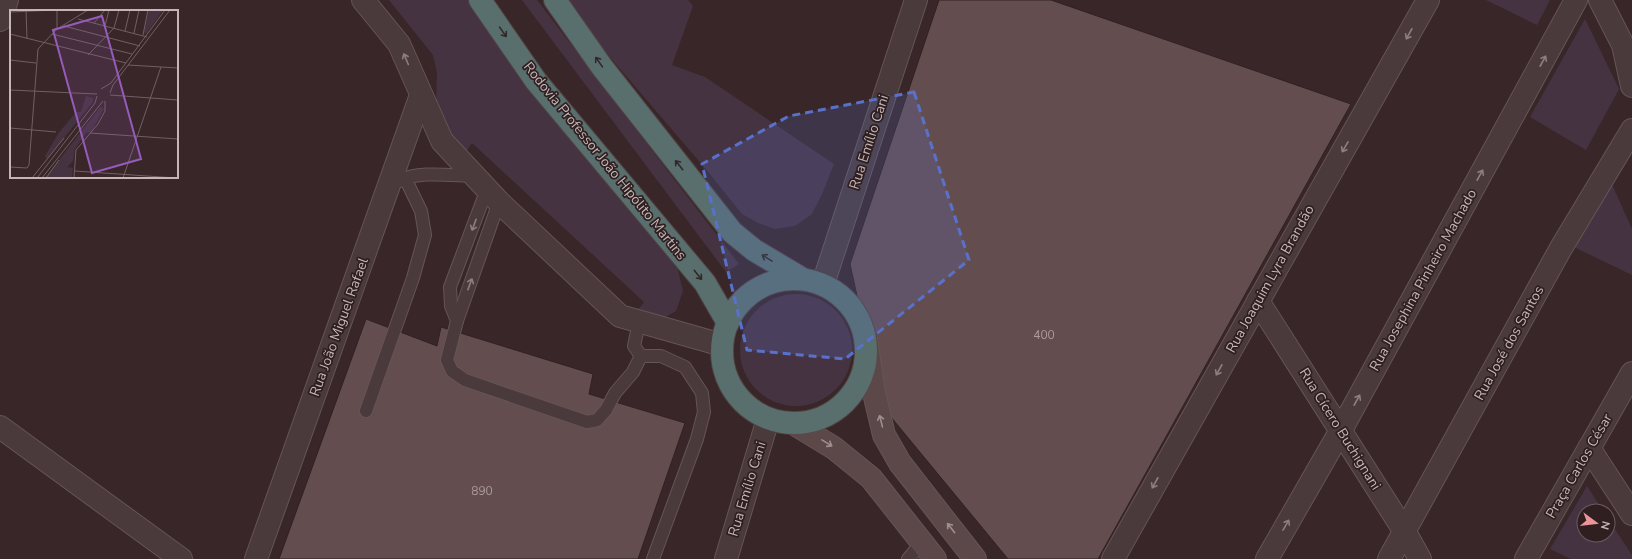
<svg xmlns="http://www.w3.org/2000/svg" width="1632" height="559" font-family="'Nunito Sans',sans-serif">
<rect width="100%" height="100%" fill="#392628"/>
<g fill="#463342">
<polygon points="389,0 486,0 570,128 677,266 683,291 676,311 660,320 636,313 644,302 472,143 463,156 436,108 437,73 433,55"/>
<polygon points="522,0 537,0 739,264 726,272"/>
<polygon points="567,0 688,0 693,6 672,65 705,77 834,164 823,192 812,214 795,226 775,229 758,223 742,214 704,167 609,56"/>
<polygon points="1486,0 1550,0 1537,25"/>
<polygon points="1585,19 1619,89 1586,150 1530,117"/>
<polygon points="1610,180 1632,229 1632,275 1576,248 1573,243"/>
<circle cx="796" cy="350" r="56"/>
<polygon points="1587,486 1603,511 1584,511 1584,535 1608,535 1608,519 1632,555 1632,559 1571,559 1550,549"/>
</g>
<g fill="#634d4f" stroke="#312122">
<polygon points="939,0 1051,0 1351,104 1098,559 1008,559 881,405 850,264"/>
<polygon points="366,319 437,346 441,327 593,374 589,394 685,423 638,559 279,559"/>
</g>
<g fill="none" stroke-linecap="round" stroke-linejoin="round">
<g stroke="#655556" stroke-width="14">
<g id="service">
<path d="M400,181C418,170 454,176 475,176"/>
<polyline points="499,202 457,321 447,360 452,371 465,380 587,422 597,420 606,410 615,393 633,372 641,356"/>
<polyline points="457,321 451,306 450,287 487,189"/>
<polyline points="639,322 634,346 641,356 661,356 685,367 702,393 704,412 697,439 653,559"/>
<polyline points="366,411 413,278 425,235 421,211 405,178"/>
<polyline points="908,559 922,542"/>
</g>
</g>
<g stroke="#655556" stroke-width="24">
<g id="minor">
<polyline points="363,0 399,44 442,141 499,202 620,316 722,345"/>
<polyline points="1600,0 1623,45 1632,86"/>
<polyline points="0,20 7,0"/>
<polyline points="823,284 916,0"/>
<polyline points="1258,301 1405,532 1420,559"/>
<polyline points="0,427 181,559"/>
<polyline points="1589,448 1632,514"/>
<polyline points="256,559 421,95"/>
<polyline points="726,559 768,419"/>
<polyline points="1267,559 1341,430 1576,0"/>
<polyline points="1389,559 1561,248 1632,130"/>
<polyline points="1526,559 1632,373"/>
</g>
</g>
<g stroke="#655556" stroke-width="24">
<polyline id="tertiary" points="1113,559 1428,0"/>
</g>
<g stroke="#655556" stroke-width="24">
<g id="secondary">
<polyline points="866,339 874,393 884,435 900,463 975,559"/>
<polyline points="793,423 834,448 871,478 935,559"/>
</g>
</g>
<g stroke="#524243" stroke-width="24">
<g id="motorway">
<polyline points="480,0 536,81 705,283 728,323"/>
<polyline points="555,0 602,67 732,232 754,250 801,278"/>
<circle cx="794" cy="351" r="72"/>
</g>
</g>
<use href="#service" stroke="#4a3a3b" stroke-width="12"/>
<use href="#minor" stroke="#4a3a3b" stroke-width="22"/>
<use href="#tertiary" stroke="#4a3a3b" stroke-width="22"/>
<use href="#secondary" stroke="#5c4849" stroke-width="22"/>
<use href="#motorway" stroke="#586f6d" stroke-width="22"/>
</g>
<defs><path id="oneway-shaft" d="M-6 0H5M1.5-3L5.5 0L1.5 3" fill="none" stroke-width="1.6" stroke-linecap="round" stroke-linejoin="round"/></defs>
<g stroke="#332728">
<use href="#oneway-shaft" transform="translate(503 32) rotate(55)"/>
<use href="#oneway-shaft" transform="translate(599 62) rotate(-125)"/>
<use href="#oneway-shaft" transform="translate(679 165) rotate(-128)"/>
<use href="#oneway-shaft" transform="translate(767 258) rotate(-149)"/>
<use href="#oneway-shaft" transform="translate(698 275) rotate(51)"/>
</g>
<g stroke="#8e7e7f">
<use href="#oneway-shaft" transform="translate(1409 34) rotate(119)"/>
<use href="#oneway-shaft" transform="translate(406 59) rotate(-113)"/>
<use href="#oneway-shaft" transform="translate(1543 61) rotate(-61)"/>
<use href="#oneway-shaft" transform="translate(1345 147) rotate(120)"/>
<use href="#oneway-shaft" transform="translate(1480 175) rotate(-61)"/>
<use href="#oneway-shaft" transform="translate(474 225) rotate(110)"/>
<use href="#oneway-shaft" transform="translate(470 284) rotate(-70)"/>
<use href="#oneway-shaft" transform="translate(1219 370) rotate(119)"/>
<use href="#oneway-shaft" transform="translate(1357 400) rotate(-61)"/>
<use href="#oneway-shaft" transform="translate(1155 483) rotate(119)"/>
<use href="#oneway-shaft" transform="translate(1286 525) rotate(-60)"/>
</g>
<g stroke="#a08f90">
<use href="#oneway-shaft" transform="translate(881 421) rotate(-104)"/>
<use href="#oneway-shaft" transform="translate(827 443) rotate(31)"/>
<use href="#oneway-shaft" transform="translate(951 528) rotate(-128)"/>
</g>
<path fill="#5872cc" fill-opacity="0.2" stroke="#5872cc" stroke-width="3" stroke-dasharray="8 5" stroke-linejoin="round" d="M914,92L969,260L845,359L747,350L702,164L789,116Z"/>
<g text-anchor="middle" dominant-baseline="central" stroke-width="3.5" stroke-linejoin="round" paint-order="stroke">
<g font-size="12" fill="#ac9b9c">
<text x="1044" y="335">400</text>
<text x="482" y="491">890</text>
</g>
<g font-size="14" fill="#c5b5b6" stroke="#2f1f20">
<text transform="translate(869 142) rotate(-72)">Rua Emílio Cani</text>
<text transform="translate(605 161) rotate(51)">Rodovia Professor João Hipólito Martins</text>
<text transform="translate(1270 279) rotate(-61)">Rua Joaquim Lyra Brandão</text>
<text transform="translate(1423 280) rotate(-61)">Rua Josephina Pinheiro Machado</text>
<text transform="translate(339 327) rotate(-70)">Rua João Miguel Rafael</text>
<text transform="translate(1509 343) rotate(-61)">Rua José dos Santos</text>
<text transform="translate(1340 429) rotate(58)">Rua Cícero Buchignani</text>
<text transform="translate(1579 466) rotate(-60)">Praça Carlos César</text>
<text transform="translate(747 489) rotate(-73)">Rua Emílio Cani</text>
</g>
</g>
<g transform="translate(10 10)">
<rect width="168" height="168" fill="#392628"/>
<path d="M139,0H153L136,24L134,22ZM76,86L83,88V92L37,149L35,146L48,124L66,102H71ZM91,96L94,99L81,122L76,123L65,139L63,151L57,157L63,158L62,168H35Z" fill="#463342"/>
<path fill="none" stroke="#715f61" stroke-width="1" d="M16,0L17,29M47,0V19M0,2L46,0M68,9L137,27M84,13L95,0M54,16L130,36M95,16L99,0M115,21L120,0M124,23L129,0M0,24L116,53M42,24L122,44M133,25L138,0M78,45L104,18L109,0M0,50L26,53M118,55L168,58M91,79L101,73L155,0M0,80L87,84M100,83L103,75L160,0M100,85L168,90M0,118L46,122M80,123L168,129M0,157L17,158L19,155L28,39L47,19L78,0M65,161L166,168M22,168L54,128M27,168L85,93L87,86M32,168L93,91M36,168L49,150M64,168L66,140L88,114L95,101V91M113,168L151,57"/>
<path fill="#955cbc" fill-opacity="0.15" stroke="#955cbc" stroke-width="2" d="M92,6L131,149L82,163L43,20Z"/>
<rect width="168" height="168" fill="none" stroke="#c5b5b6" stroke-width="2"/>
</g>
<g transform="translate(1596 523) rotate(105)"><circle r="19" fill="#2f1f20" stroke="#6b5b5c"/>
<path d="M0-3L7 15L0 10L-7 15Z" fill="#ea959a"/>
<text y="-6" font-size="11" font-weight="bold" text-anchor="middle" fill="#c5b5b6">N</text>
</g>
</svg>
